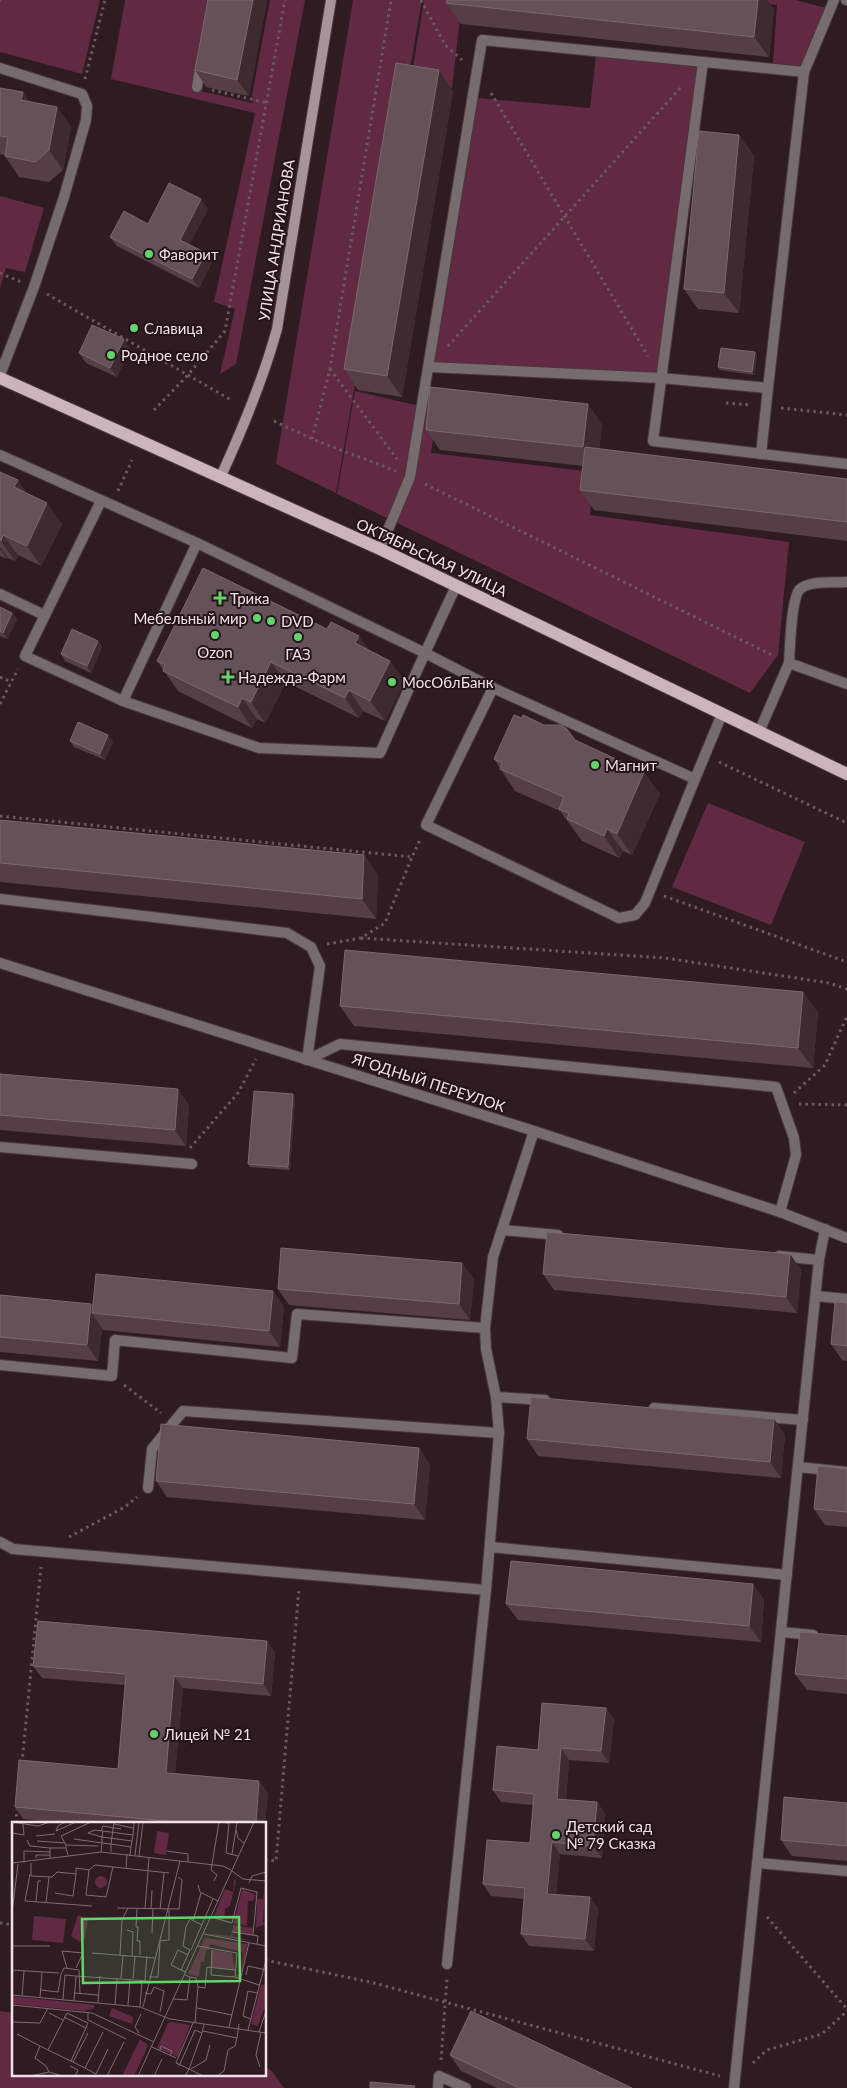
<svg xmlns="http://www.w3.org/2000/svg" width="847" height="2088" font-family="Lato,sans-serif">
<rect width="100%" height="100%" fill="#2f1c23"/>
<g fill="#612942">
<polygon points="0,0 100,0 82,74 0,52"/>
<polygon points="125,0 209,0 192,89 253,103 252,95 270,0 305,0 236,364 220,374 235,309 214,302 255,113 111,79"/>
<polygon points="353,0 422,0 336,493 276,464"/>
<polygon points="424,0 462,0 452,88 411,80"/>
<polygon points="726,0 796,0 826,8 802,66 773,63 777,5"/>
<polygon points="596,56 700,67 659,374 433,364 477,98 590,108"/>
<polygon points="0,196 44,208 25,272 6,268 0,288"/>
<polygon points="355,391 437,410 431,453 594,472 590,515 789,542 778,655 750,693 337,494"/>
<polygon points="708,803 805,842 771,925 672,887"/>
<polygon points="0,2011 14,2013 14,2074 265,2074 265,2066 272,2071 284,2088 0,2088"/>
</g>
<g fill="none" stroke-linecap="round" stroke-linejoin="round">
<g stroke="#4a383e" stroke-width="12">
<g id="lane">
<polyline points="703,62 653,441 847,464"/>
<polyline points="0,68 82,94 87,106 86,120 64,197 34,287 0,375"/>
<polyline points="197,87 201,62"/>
<polyline points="429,367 661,378 768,388 804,72"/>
<polyline points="761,454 768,388"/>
<polyline points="0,455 197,543 425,653 456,586"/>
<polyline points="101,501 25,656 123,701 259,748 380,753 425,653 493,688 695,779 722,714"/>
<polyline points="380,549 410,477 482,40 804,72 834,0"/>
<polyline points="0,594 44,615"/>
<path d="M789,663C790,649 791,598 800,589C811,580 834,583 847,582"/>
<polyline points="493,688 426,825 619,918 635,915 645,903 695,779"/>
<polyline points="123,701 197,543"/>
<polyline points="759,732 789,663 847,684"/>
<polyline points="0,899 287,933 311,947 320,966 307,1060"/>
<polyline points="307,1060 340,1044 776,1087 794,1138 796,1155 780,1212"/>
<polyline points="0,1147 192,1164"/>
<polyline points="502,1230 558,1235"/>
<polyline points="779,1256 819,1260"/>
<polyline points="816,1296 847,1299"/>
<polyline points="0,1365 112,1376 115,1340 292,1358 297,1314 485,1328"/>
<polyline points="496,1397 545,1400"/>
<polyline points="654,1408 803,1420"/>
<polyline points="798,1467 847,1472"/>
<polyline points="148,1488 152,1449 183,1411 499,1433"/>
<polyline points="0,1542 13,1549 486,1590"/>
<polyline points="490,1547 787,1575"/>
<polyline points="781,1632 813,1635"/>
<polyline points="758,1863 847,1871"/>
<polyline points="447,1964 486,1590 499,1433 496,1397 486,1349 485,1328 493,1257 534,1131"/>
<polyline points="438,2088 439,2076 466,2088"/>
<polyline points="734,2088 819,1260 825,1229"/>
</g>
</g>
<g stroke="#4a383e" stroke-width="12">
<g id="street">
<polyline points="846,0 847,0"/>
<polyline points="0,963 534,1131 780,1212 847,1238"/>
</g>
</g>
<g stroke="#4a383e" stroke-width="12">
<path id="secondary" d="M221,476C243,428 263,380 277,329L331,0"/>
</g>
<g stroke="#4a383e" stroke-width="14">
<polyline id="primary" points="0,378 380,549 847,774"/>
</g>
<g stroke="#6a595f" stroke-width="3" stroke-dasharray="2.5 4" stroke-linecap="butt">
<polyline points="0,0 1,0"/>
<polyline points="421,0 445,45 462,60"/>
<polyline points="85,79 105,0"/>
<polyline points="212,90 268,103"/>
<polyline points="491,93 648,356"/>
<polyline points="0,273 21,282"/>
<polyline points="47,294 233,401"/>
<polyline points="448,346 683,85"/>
<polyline points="330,369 397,459"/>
<polyline points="726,403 752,405"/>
<polyline points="781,408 847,415"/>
<polyline points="154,410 187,376 225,331 285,0"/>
<polyline points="274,421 312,439 396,471"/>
<polyline points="312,439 330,369 391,0"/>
<polyline points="425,484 774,656"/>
<polyline points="118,491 132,460"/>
<polyline points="0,677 11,682"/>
<polyline points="0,704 18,669"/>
<polyline points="719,762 847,823"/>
<polyline points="0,816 412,857 421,838"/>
<polyline points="664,896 847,962"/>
<polyline points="361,938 665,958 829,983 847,989"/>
<polyline points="327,944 361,938 385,923 412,857"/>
<polyline points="794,1093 825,1065 847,1016"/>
<polyline points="799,1104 847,1105"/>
<polyline points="190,1148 238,1093 256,1059"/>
<polyline points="124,1385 161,1413"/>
<polyline points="69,1537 125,1507 137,1497"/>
<polyline points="22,1763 41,1567"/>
<polyline points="16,1823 17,1809"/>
<polyline points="265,1860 276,1861 299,1588"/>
<polyline points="767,1917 847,2009"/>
<polyline points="0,1923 14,1925"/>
<polyline points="265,1960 370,1982 720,2076"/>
<polyline points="441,2060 447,1979"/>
<polyline points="753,2063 767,2050 822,2034 847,2011"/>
</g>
<use href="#lane" stroke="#766b6f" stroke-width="10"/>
<use href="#street" stroke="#766b6f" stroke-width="10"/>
<use href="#secondary" stroke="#a6949a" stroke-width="10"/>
<use href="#primary" stroke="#cbb4bc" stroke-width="12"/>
</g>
<g fill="#543f47">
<polygon points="208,0 267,0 249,96 206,87 195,70"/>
<polygon points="446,3 774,9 769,57 461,24"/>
<polygon points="0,88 23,92 29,102 57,107 71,127 63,170 49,182 19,177 5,156 5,155 0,154"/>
<polygon points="453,91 402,397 358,390 344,369"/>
<polygon points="739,135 754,156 739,313 698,309 684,289"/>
<polygon points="208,209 189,245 212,262 199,288 117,246 110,237 148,224"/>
<polygon points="130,348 117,377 86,363 79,353"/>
<polygon points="755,352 757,356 754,375 720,370 718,367"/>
<polygon points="602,424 599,449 847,479 847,541 594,510 580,490 583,466 440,450 426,430"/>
<polygon points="0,472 27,493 62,524 41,566 18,555 15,561 8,558 7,559 0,556"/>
<polygon points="0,607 12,613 17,619 7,639 0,636"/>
<polygon points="98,641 102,647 91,673 65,661 61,654"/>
<polygon points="369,650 405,681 385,721 363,711 359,718 286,682 265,723 257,719 252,728 178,691 157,661"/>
<polygon points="575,740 660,794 632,855 623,851 619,858 582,841 560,811 515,791 494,759"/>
<polygon points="70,741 113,742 105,760 74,747"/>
<polygon points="0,820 364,855 378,875 376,919 0,882"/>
<polygon points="340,1006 818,1012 813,1068 354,1026"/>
<polygon points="0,1074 189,1105 186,1146 0,1130"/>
<polygon points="295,1097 290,1170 250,1167 248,1164"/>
<polygon points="790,1254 801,1270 797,1313 554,1290 543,1274"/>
<polygon points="474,1279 470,1320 289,1305 278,1289"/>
<polygon points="273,1291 284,1307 280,1347 103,1330 102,1328 98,1361 0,1352 0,1295 91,1304 93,1306"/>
<polygon points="847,1303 847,1361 842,1360 831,1344"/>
<polygon points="774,1419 785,1435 781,1478 538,1456 527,1439"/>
<polygon points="430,1464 425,1520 167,1497 156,1481"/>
<polygon points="847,1469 847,1527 825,1525 814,1509"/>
<polygon points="753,1584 764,1600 761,1642 518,1620 506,1604"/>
<polygon points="847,1636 847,1694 807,1690 795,1674"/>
<polygon points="267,1641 275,1653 271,1696 183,1688 175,1773 259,1781 268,1793 265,1823 65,1823 23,1819 15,1807 118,1769 125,1685 42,1678 33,1666"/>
<polygon points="606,1708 614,1719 609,1763 569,1760 566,1800 597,1802 605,1814 602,1858 560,1854 556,1894 590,1897 598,1909 594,1951 529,1946 521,1934 524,1899 491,1896 483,1884 530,1843 533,1805 501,1802 493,1790 538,1750"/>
<polygon points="847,1803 847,1861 792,1856 781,1840"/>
<polygon points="450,2055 632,2088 497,2088 461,2071"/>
</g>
<g fill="#3e2a31">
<polygon points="253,0 267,0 249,96 237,80"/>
<polygon points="758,0 767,0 774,9 769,57 754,37"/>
<polygon points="439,70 453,91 402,397 387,376"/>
<polygon points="23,92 37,113 21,100"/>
<polygon points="57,107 71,127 63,170 49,150"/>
<polygon points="739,135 754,156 739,313 724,293"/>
<polygon points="201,199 208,209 187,249 180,240"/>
<polygon points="206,253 212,262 199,288 192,279"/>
<polygon points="124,339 130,348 117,377 110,368"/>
<polygon points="755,352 757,356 754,375 752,372"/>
<polygon points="588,404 602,424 597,467 583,447"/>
<polygon points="18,480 32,501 14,487"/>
<polygon points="47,503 62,524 41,566 27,546"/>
<polygon points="3,535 18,555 15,561 1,541"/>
<polygon points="0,547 8,558 7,559 0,549"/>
<polygon points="12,613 17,619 7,639 3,633"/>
<polygon points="359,636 374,656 355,643"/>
<polygon points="98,641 102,647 91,673 87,666"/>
<polygon points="390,661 405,681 385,721 370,701"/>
<polygon points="271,662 286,682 265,723 251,702"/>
<polygon points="349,690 363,711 359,718 345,698"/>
<polygon points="242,698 257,719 252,728 238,707"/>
<polygon points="108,735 113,742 105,760 100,754"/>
<polygon points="644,772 660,794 632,855 617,834"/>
<polygon points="607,829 623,851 619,858 604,836"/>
<polygon points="364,855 378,875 376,919 362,899"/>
<polygon points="803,992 818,1012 813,1068 798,1048"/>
<polygon points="178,1089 189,1105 186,1146 175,1130"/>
<polygon points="293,1094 295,1097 290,1170 288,1167"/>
<polygon points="790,1254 801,1270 797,1313 786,1297"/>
<polygon points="462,1263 474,1279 470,1320 459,1304"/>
<polygon points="273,1291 284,1307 280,1347 269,1331"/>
<polygon points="91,1304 98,1314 92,1313 102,1328 98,1361 87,1345"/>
<polygon points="774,1419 785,1435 781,1478 770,1462"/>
<polygon points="419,1448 430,1464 425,1520 414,1504"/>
<polygon points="753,1584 764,1600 761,1642 749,1626"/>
<polygon points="267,1641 275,1653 271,1696 263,1684"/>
<polygon points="174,1676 183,1688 174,1784 166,1773"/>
<polygon points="606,1708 614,1719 609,1763 601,1751"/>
<polygon points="561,1748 569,1760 565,1811 557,1799"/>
<polygon points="259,1781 268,1793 265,1823 256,1823"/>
<polygon points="597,1802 605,1814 602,1858 593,1846"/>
<polygon points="552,1842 560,1854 555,1906 547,1894"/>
<polygon points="590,1897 598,1909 594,1951 585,1939"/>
</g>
<g fill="#655158" stroke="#7a686e">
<polygon points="208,0 253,0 237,80 195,70"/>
<polygon points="447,0 758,0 754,37 446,3"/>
<polygon points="396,63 439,70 387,376 344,369"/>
<polygon points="0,88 23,92 21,100 57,107 49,150 35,162 5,156 8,137 0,136"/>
<polygon points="699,131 739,135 724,293 684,289"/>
<polygon points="169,183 201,199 180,240 206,253 192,279 110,237 124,211 148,224"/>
<polygon points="92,325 124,339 110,368 79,353"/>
<polygon points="721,348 755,352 752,372 718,367"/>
<polygon points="430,387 588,404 583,447 426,430"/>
<polygon points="585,447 847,479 847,522 580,490"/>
<polygon points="0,472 18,480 14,487 47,503 27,546 3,535 1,541 0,540"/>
<polygon points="203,568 327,629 331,622 359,636 355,643 390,661 370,701 349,690 345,698 271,662 251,702 242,698 238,707 163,671 165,665 157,661"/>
<polygon points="0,607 12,613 3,633 0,631"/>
<polygon points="72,629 98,641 87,666 61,654"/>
<polygon points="514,715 522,718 523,715 544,725 561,725 567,729 575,740 644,772 617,834 607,829 604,836 567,819 569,813 559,809 564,797 500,769 502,763 494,759"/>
<polygon points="78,722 108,735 100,754 70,741"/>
<polygon points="0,820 364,855 362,899 0,863"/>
<polygon points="345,950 803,992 798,1048 340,1006"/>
<polygon points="0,1074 178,1089 175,1130 0,1115"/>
<polygon points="254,1091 293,1094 288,1167 248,1164"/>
<polygon points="547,1232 790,1254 786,1297 543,1274"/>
<polygon points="281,1248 462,1263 459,1304 278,1289"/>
<polygon points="96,1274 273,1291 269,1331 92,1313"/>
<polygon points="0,1295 91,1304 87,1345 0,1337"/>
<polygon points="835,1302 847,1303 847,1346 831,1344"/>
<polygon points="531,1397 774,1419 770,1462 527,1439"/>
<polygon points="161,1424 419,1448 414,1504 156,1481"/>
<polygon points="818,1466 847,1469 847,1512 814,1509"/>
<polygon points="511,1561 753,1584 749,1626 506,1604"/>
<polygon points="38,1621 267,1641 263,1684 174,1676 166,1773 259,1781 256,1823 188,1823 15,1807 19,1760 118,1769 126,1674 33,1666"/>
<polygon points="800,1632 847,1636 847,1679 795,1674"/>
<polygon points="542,1703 606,1708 601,1751 561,1748 557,1799 597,1802 593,1846 552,1842 547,1894 590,1897 585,1939 521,1934 525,1888 483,1884 487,1840 530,1843 534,1794 493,1790 497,1746 538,1750"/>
<polygon points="784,1797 847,1803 847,1846 781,1840"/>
<polygon points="471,2011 632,2088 519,2088 450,2055"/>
<polygon points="370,2082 415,2086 414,2088 370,2088"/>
</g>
<g fill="#62d469" stroke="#25131a" stroke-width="2">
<circle cx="149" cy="254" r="5"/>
<circle cx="134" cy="328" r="5"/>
<circle cx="111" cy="355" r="5"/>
<path d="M217.5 590.5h5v5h5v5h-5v5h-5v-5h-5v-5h5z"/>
<circle cx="257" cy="618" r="5"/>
<circle cx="271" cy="621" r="5"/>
<circle cx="215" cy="635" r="5"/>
<circle cx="298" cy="637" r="5"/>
<path d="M225.5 669.5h5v5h5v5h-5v5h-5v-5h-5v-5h5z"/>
<circle cx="392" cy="682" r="5"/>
<circle cx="595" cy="765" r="5"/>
<circle cx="154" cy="1734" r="5"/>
<circle cx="556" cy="1835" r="5"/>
</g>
<g text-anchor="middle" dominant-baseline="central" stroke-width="4" stroke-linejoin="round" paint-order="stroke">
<g font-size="15" fill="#f0e2e6" stroke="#25131a">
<text transform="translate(276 240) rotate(-81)">УЛИЦА АНДРИАНОВА</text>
<text transform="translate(432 557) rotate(25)">ОКТЯБРЬСКАЯ УЛИЦА</text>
<text transform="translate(429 1082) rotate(18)">ЯГОДНЫЙ ПЕРЕУЛОК</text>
</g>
<g font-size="15" fill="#f0e2e6" stroke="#25131a" text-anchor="start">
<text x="159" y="254">Фаворит</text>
<text x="144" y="328">Славица</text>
<text x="121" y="355">Родное село</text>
<text x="230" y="598">Трика</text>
<text x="247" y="618" text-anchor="end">Мебельный мир</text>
<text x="281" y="621">DVD</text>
<text x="215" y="652" text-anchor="middle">Ozon</text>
<text x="298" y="654" text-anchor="middle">ГАЗ</text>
<text x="238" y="677">Надежда-Фарм</text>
<text x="402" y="682">МосОблБанк</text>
<text x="605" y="765">Магнит</text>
<text x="164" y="1734">Лицей № 21</text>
<text x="566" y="1826">Детский сад<tspan x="566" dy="17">№ 79 Сказка</tspan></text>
</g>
</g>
<g transform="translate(12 1822)">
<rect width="254" height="254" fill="#2f1c23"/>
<path d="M145,9L157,11L154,33L142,31ZM83 60a6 6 0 1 1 12 0a6 6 0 1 1-12 0ZM222,58L224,59L218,84L213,87L212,98L207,97L202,94L213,67L221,70ZM253,64L251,100L254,102L244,106L245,77H251ZM230,67L244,73L241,79H236L235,104L222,101ZM66,93L76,97L73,116L68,120L59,114ZM22,94L54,97L51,121L20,118ZM221,103L241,106L240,113L221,110L220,114L239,119L200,113L199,112L219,114ZM193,116L236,122L228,157L223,153H228L230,130L198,122L197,128H194L192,140H189L187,155L176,152ZM200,128L220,131L223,148L200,145ZM249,163H254V181L246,204L239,202ZM0,174L83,183L81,187L72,189L0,182ZM100,186L121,195L120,202L97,194ZM160,200L178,203L166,235L145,226L156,201ZM128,217L136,223L132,233L122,254H110Z" fill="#612942"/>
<path fill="none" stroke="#7c6b71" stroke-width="1" d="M0,0L26,4L38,0M53,0L46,4L44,9L64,0M102,0L99,22L119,25L118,33M118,0L122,1L121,13M102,2L121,6M224,8L226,16L232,21M89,9L91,4L109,7M91,9L90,15L120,19M0,11L12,13L11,2M24,14L43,12M62,17L90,21L89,30M15,18L18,24L38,26V36M25,19L53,21M54,23L49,14L79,0M38,26H54L56,33M54,26V23L86,24M155,29L176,32V40M99,30V22L90,21V15L76,11L83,8L121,13L119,25M220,32L225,0M123,33L127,0M127,34L131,0M24,36V33H38M0,41L89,30L211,44L219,48M12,41V29L38,30M19,41V54L40,55L45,50L64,52V46L77,48L83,43L157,51M114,47L115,32M77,48L74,73L94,75L101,45M220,49L231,57L254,59M18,52L13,79L80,84M202,59L205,53L199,48L207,0L217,1L214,31L226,34M237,61L240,54L254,50M186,63L188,70L206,79M43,71L61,74L64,52M24,80L26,59H29M34,81L37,55M1,83L6,42M105,86L167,87L170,58L166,55M125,86L124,105H126L125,119H128V133M133,87L137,36M139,87L140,68M148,87L152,51M199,95L220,101L229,66L245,70L241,113M181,99L189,71M115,108L121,110L120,134M221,110L246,114L245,122M140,111L141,87M192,112L254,124M0,124H38M186,124L225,131L223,155L247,163M179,128L201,77M200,128L199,153L223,155M80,131L143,136M108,133L110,98L116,86M55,146L50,129L71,131L64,146M0,148L47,151M169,148L159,143L166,128L176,133M174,150L169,148L178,128L171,124L174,105L178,97L190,103M49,152L52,146L67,148L68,171M234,153L236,144L254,148M64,154L136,159M137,155H146L148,119L157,118V88M178,155L184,156L186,165L183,201M109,156L111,134M121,157L123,134M133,158L135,134M186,165L193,166L195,145L223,148M29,168L46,170L49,152M62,171L86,173M133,171L139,172L142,165L152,169L148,190M0,173L128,185L158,197L254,211M10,174L12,149M28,176L30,150M51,177L53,153L64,154L62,179M162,177L175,178L178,155L173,153M86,181L88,154M103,182L105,156M0,183L80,191L142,220M116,183L118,157M128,185L130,158M131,185L168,39M185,186L220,193M37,191L51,198M76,191V198L114,217M52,195L74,206M239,197L231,194L236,169L245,171M0,200L28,201L36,186M217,205L237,121M236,208L254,138M191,209L225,216L227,202M247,210L254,189M127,211L123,205L129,192M190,211L177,247L191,254M5,212L28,224M140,225L164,236M36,228L55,191L76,201L59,239M148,228L149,224L160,229L158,233M61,240L76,211M58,244L66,248L63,254M167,244L183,208L190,211L192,202M248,245L244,233L249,210M73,246L84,252L96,227M179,247L194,238L198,223M37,250L34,244L23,236L28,224L73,246L91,210M19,254L37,250L51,254M95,254L112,220M126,254L242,0M142,254L150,237M173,254L177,247L164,241L181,201M205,254L212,249L216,228L223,224L225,216"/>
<path fill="#62d469" fill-opacity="0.15" stroke="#62d469" stroke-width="2.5" d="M227,95L228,159L71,161L70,97Z"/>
<rect width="254" height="254" fill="none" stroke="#f0e2e6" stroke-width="2.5"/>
</g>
</svg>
